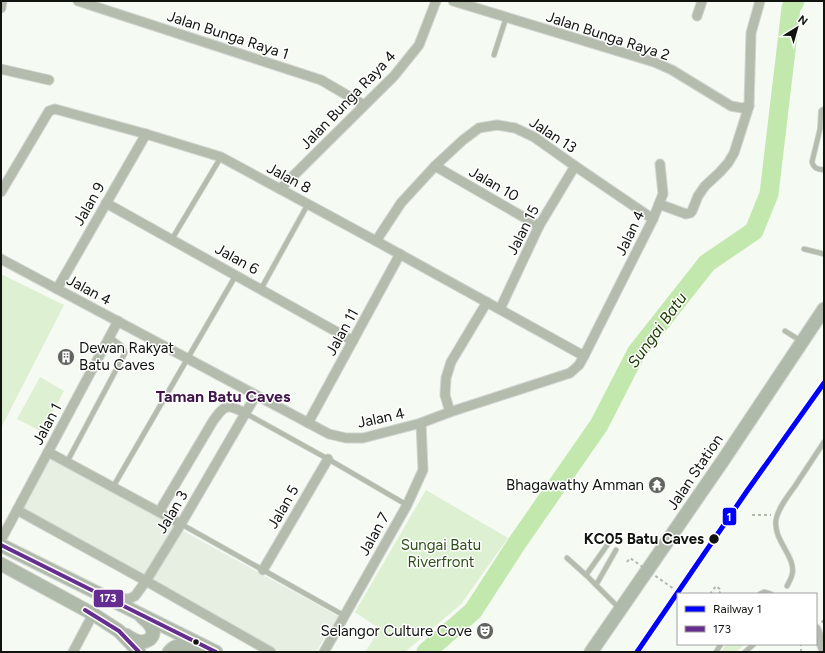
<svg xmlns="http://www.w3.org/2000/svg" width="825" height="653" font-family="Figtree,sans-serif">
<rect width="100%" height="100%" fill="#f5faf3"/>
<polygon fill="#e6efe1" points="50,458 338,616 316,652 281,652 23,509"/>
<g fill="#ddf0d2">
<polygon points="1,274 64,305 1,428"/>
<polygon points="40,377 64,391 42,432 17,419"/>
<polygon points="426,490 508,538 461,604 405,652 365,652 380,629 355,612"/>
<polygon points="726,644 745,644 736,652 721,652"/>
</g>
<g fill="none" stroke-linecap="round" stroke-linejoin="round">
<polyline stroke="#c3e8ad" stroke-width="19" points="426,652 473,611 517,543 599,425 636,353 707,263 754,231 769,194 791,8 795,1"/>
<g stroke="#d1d4cf" stroke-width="6">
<g id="lane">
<polyline points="494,55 506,18"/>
<path d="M824,109L822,110L821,111L820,129L812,162C814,169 818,169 824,170"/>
<polyline points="172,239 221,157"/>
<polyline points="804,249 824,254"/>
<polyline points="261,289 308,204"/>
<polyline points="785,331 801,341"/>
<polyline points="245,413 328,459 407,505"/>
<polyline points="67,462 125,353 122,346 110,337"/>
<polyline points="113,487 236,275"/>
<polyline points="181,524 345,616"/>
<polyline points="567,558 586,575 619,608"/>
<polyline points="586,575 608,544"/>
<polyline points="596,585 616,550"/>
<path d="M787,586C789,582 791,579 792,575C797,557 773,541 776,520C778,508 788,496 795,486C805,471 814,457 824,442"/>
<polyline points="760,594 764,592 771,594"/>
<polyline points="716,652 721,644"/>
<polyline points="745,652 754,644"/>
</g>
</g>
<g stroke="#d1d4cf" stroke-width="11">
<g id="street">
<polyline points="78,1 321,80 364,105"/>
<polyline points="453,1 654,62 672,70 731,106 742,108 749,106"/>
<polyline points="1,8 2,1"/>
<polyline points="697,16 702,1"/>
<polyline points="1,69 49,80"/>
<polyline points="435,166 539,226"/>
<polyline points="280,189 394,76 419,45 436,1"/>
<polyline points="1,192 49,111 55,109 146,134 221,157 376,241 584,356"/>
<polyline points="106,203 353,341"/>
<polyline points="659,204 686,214 690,213 692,211 698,196 705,186 720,172 728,163 734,153 749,106 751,33 760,1"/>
<polyline points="376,241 401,203 435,166 463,140 479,128 497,125 515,128 534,137 575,166 653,219"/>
<polyline points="1,259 329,434 346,438 363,438 421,423 450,412 570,373 579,365 584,356 653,219 663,194 660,164"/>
<polyline points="57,289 146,134"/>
<polyline points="500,309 539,226 575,166"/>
<polyline points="450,412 445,395 446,378 451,362 487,302"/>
<polyline points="308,423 400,254"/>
<polyline points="48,452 181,524"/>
<polyline points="17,510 146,581 271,652"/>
<path d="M159,512L213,421C225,404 227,404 245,413"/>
<polyline points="1,540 118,321"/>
<polyline points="263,570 328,459"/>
<polyline points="111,595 120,598 129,599 135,596 146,581 181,524 256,395"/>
<polyline points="816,629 824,651"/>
<polyline points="73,652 93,614"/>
<polyline points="324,652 407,505 423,470 421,423"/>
</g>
</g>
<g stroke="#d1d4cf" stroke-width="15">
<g id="secondary">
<polyline points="1,545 216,652"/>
<polyline points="1,564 93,614 119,631 139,652"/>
<path d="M126,635C130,638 135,641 141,642C144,642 147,641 150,639C158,631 148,622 142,617"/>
<path d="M169,652C177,642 189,645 200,647"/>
<polyline points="591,652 724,459 824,309"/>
</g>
</g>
<g stroke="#b1b9ad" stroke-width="2" stroke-dasharray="3 3" stroke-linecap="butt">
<polyline points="752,515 771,515"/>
<polyline points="710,594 716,586 721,590 719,594"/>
<polyline points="822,623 824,617"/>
<polyline points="801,652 801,644"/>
</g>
<use href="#lane" stroke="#b3bcad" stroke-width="4.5"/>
<use href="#street" stroke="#b3bcad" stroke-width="9"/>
<use href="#secondary" stroke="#b0baaa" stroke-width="13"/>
<polyline stroke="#b1b9ad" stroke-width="2" stroke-dasharray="3 3" stroke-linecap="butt" points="627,562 630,558 681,594"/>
<g stroke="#fff" stroke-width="7">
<g id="bus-1">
<polyline points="1,545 216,652"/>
<polyline points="85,610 119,631 139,652"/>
</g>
</g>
<use href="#bus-1" stroke="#662d91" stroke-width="4"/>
<g stroke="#fff" stroke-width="8">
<polyline id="rail-1" points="637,652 747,491 824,383"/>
</g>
<use href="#rail-1" stroke="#00f" stroke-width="5"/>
</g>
<defs>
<g id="building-disc" transform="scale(0.9)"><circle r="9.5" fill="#60645e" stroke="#fff"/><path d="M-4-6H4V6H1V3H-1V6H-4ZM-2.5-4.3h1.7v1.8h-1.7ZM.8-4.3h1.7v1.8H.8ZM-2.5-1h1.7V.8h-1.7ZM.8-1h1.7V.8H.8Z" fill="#fff"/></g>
<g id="temple-disc" transform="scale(0.9)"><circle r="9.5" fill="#60645e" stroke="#fff"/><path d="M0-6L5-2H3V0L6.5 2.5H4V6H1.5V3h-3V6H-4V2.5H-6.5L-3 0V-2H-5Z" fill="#fff"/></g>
<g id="theatre-disc" transform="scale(0.9)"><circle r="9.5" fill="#60645e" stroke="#fff"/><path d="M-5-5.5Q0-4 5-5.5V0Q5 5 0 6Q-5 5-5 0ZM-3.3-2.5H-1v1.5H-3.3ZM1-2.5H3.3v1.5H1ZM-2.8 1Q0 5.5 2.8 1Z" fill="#fff"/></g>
</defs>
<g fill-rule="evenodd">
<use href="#building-disc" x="66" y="357"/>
<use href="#temple-disc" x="657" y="485"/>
<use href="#theatre-disc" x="485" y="631"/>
</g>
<g fill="#10130e" stroke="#fff" stroke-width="1.5">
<circle cx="714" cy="539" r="5.5"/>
<circle cx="196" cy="642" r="3.5"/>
</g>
<g text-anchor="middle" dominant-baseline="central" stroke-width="3" stroke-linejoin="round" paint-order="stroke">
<g font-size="15" fill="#10130e" stroke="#fff">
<text transform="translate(228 35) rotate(18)">Jalan Bunga Raya 1</text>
<text transform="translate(608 36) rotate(18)">Jalan Bunga Raya 2</text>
<text transform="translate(348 100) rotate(-46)">Jalan Bunga Raya 4</text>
<text transform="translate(553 135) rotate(33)">Jalan 13</text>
<text transform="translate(289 178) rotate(28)">Jalan 8</text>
<text transform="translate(494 184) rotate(30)">Jalan 10</text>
<text transform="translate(89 204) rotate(-60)">Jalan 9</text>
<text transform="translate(523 230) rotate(-63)">Jalan 15</text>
<text transform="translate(630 233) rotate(-64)">Jalan 4</text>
<text transform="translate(237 259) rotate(29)">Jalan 6</text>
<text transform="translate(89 290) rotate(28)">Jalan 4</text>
<text transform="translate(342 332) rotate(-61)">Jalan 11</text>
<text transform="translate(381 418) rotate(-12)">Jalan 4</text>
<text transform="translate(47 424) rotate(-62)">Jalan 1</text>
<text transform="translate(695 472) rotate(-56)">Jalan Station</text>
<text transform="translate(283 507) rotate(-60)">Jalan 5</text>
<text transform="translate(172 512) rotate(-59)">Jalan 3</text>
<text transform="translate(374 534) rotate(-61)">Jalan 7</text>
</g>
<g font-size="15" fill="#10130e" stroke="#fff" text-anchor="end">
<text x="79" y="348" text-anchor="start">Dewan Rakyat<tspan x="79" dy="17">Batu Caves</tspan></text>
<text x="644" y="485">Bhagawathy Amman</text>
<text x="472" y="631">Selangor Culture Cove</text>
</g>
<g font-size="15" font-weight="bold" fill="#10130e" stroke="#fff" text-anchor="end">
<text x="704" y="539">KC05 Batu Caves</text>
</g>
<g font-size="15" fill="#2e4e17" stroke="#fff">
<text x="441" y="545">Sungai Batu<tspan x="441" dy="17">Riverfront</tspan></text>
</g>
<g font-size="16" font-style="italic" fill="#1a3800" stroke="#fff">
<text transform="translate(657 330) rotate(-54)">Sungai Batu</text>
</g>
<g font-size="16" font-weight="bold" fill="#3f164a" stroke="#fff">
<text x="223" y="396">Taman Batu Caves</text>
</g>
</g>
<g stroke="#fff" stroke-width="1.5">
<rect x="722" y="507" width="15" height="19" rx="4" fill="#00f"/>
<rect x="93" y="589" width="31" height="19" rx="4" fill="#662d91"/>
</g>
<g font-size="11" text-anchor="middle" font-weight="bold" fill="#fff">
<text x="729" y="521">1</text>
<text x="108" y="602">173</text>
</g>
<rect width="825" height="653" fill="none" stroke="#10130e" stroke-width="4"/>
<rect x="677" y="593" width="140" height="52" fill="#ffffff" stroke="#9fa19f"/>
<rect x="685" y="606" width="20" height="6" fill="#0000ff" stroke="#9fa19f"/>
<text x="713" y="613" font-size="12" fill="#10130e">Railway 1</text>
<rect x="685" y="626" width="20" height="6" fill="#662d91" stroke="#9fa19f"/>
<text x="713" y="633" font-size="12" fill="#10130e">173</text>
<g transform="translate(797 28) rotate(37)" stroke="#ffffff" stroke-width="3" paint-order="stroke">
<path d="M0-3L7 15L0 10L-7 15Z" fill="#10130e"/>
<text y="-6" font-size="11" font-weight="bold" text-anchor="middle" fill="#10130e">N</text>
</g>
</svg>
